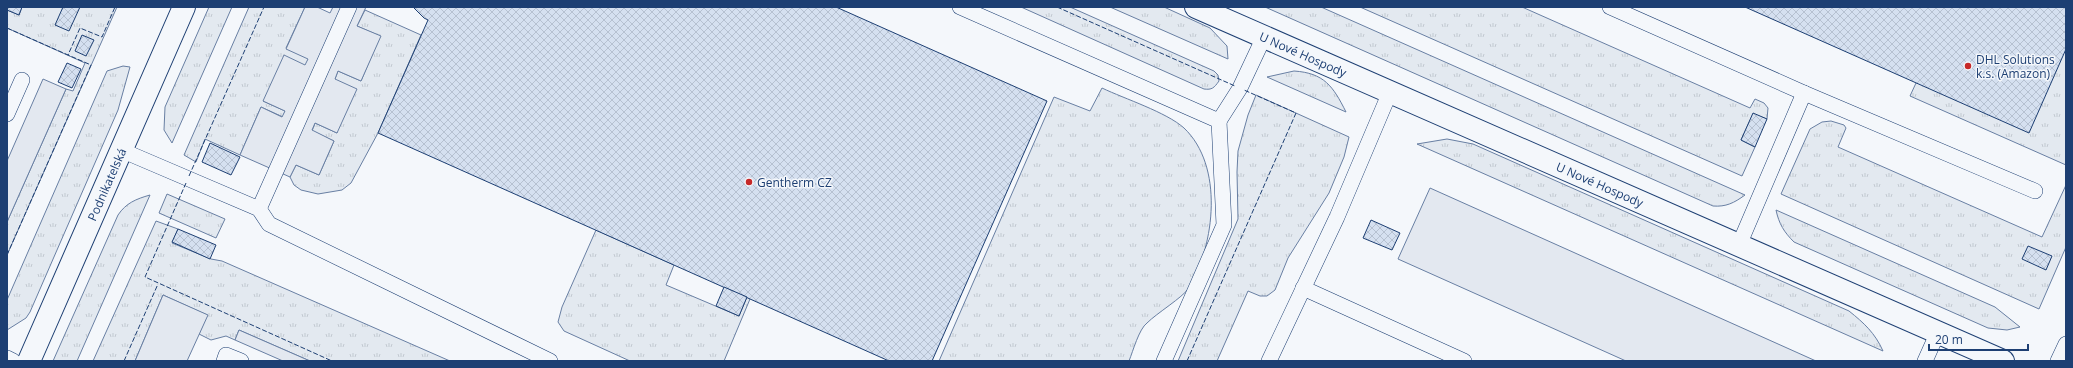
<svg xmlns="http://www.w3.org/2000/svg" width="2073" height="368" font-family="'Open Sans',sans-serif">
<defs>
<pattern id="grass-tufts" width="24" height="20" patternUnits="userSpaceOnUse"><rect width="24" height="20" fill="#e3e9f0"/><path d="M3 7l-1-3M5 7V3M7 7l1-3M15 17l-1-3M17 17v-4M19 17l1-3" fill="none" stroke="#c2c9d1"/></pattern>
<pattern id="building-cross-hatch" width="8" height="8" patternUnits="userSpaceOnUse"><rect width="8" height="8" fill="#d5e0f0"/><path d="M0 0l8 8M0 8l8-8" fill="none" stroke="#b6c1d1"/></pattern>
</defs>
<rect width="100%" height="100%" fill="#f4f7fb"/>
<g fill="url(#grass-tufts)" stroke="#687fa3">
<polygon points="22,7 117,7 7,255 7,222 66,89 73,91 85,63 7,28 7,10 19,15"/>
<polygon points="209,7 232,7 172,143 164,130 165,107"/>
<polygon points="249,7 305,7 286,48 309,58 306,65 263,101 285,111 283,117 261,107 240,155 205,139 196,162 184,155"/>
<path d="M1021,7H1070L1214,71L1218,75L1219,81C1214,88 1212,90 1204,89Z"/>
<polygon points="1110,7 1164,7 1210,28 1227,46 1228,59"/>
<path d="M1265,7H1321L1745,195C1734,203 1726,207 1713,206Z"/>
<polygon points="1360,7 1522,7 1750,108 1755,99 1764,103 1768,108 1767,119 1753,114 1741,140 1755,147 1742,176"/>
<polygon points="365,10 421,35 378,133 351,183 342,190 318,194 301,190 294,185 290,177 296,165 319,175 334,141 312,131 315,123 337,133 335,79 338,71 361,81 380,36 357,26"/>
<polygon points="2066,49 2066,165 1910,96 1916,83"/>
<polygon points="123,66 130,67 118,110 30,312 26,318 7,330 7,300 107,71"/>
<path d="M1294,71C1324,73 1333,86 1346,112L1267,77Z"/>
<path d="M1102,88C1125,99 1166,112 1184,128C1224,166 1215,244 1189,288C1182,298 1157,313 1147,323C1139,329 1133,351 1129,361H939L1054,97L1090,111Z"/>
<polygon points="1256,95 1349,137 1344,157 1329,193 1288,258 1275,290 1267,296 1260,296 1248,291 1217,361 1178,361 1238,219 1237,172 1238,151 1248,115"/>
<polygon points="1831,121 1844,125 1846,128 1838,147 2042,237 2066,185 2066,247 2039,309 1781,194 1810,129 1822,122"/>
<path d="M1447,139L1473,144L1849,311C1864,323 1875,333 1883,351L1417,144Z"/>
<polygon points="167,194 225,219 216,238 159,213"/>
<path d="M150,195L77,361H53L118,215C126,203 136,199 150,195Z"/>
<path d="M1776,210L1995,307L2020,327L2007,330L1988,328L1794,242C1784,232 1779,224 1776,210Z"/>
<polygon points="156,221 178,229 172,243 211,259 222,261 450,361 310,361 239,330 235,340 226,336 211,340 199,334 207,315 163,295 135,361 93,361"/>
<polygon points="596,230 674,265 666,285 739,316 747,297 750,299 724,361 630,361 564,331 558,322 562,307"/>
</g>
<g fill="#e3e8f0" stroke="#687fa3">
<polygon points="305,7 317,7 330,13 333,7 366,7 357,26 381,36 361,81 338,71 335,79 357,89 337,133 315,123 312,130 334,141 319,175 296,165 290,177 240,155 261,107 282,117 285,111 263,101 284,55 305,65 308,59 286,49"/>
<polygon points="43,79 66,89 7,222 7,161"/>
<polygon points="1430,188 1816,361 1626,361 1398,259"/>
<polygon points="163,295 208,315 187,361 135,361"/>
<polygon points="239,330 310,361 283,361 235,340"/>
</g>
<g fill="url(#building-cross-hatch)" stroke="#1d3f73">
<polygon points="7,7 22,7 19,15 7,10"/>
<polygon points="63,7 80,7 69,31 55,25"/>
<polygon points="413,7 836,7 1047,101 932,361 889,361 378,133 428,20 424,18"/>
<polygon points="1745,7 2066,7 2066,49 2029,133"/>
<polygon points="82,35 94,40 86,56 75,51"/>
<polygon points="67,63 81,69 72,88 58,82"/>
<polygon points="1753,113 1767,119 1755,147 1741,140"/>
<polygon points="210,143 240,157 231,175 202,162"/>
<polygon points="1371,220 1400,233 1392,250 1363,238"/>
<polygon points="178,229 216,245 210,259 172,242"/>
<polygon points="2028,246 2052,256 2046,270 2022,259"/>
<polygon points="724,287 747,297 739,316 716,306"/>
</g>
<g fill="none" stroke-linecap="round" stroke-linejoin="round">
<g stroke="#1d3f73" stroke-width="16">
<g id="service">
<polyline points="960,7 1219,121 1224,225 1164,361"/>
<polyline points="1610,7 1804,93 2035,191"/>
<polyline points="7,114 22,80"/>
<polyline points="1219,121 1240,88 1264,37"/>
<polyline points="121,150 259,209 269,224 550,361"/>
<polyline points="259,209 349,7"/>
<polyline points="1739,245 1804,93"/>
<polyline points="1303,288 1464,361"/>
<polyline points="7,358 13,361"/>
<polyline points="224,361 226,355 241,361"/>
<polyline points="1269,361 1337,217 1390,92"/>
<polyline points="1925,361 1938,332"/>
<polyline points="2058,361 2066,344"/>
</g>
</g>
<g stroke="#1d3f73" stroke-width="24">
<g id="minor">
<path id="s1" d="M1196,7L2003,361"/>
<path id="s2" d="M29,361L184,7"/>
</g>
</g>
<use href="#service" stroke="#f4f7fb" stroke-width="15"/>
<use href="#minor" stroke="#f4f7fb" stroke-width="22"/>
<g stroke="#1d3f73" stroke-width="1" stroke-dasharray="5 2" stroke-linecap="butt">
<polyline points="1057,7 1235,86"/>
<polyline points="7,28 68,55 80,28 102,37 115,7"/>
<polyline points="189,176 264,7"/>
<polyline points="186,183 145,277 332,361"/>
<polyline points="7,255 91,65 68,55"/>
<polyline points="124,361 158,284"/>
<polyline points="1187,361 1296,113 1244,90"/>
</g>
</g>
<g fill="#c62828" stroke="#f4f7fb" stroke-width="1.5">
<circle cx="1968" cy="66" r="4"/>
<circle cx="749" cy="182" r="4"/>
</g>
<g text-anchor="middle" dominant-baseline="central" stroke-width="3" stroke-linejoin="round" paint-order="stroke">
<g font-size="12" fill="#1d3f73" stroke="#f4f7fb">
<text stroke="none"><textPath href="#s1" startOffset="117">U Nové Hospody</textPath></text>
<text stroke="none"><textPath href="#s2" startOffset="193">Podnikatelská</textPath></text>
<text stroke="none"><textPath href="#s1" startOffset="441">U Nové Hospody</textPath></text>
</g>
<g font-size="12" fill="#1d3f73" stroke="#f4f7fb" text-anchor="start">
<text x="1976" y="59">DHL Solutions<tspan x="1976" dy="14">k.s. (Amazon)</tspan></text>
<text x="757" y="182">Gentherm CZ</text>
</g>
</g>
<rect width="2073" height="368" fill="none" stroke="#1d3f73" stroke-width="16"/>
<path d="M1929 344v6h99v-6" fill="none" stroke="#1d3f73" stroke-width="2"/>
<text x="1935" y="344" font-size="12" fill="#1d3f73" stroke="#f4f7fb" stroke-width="3" paint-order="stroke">20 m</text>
</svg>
